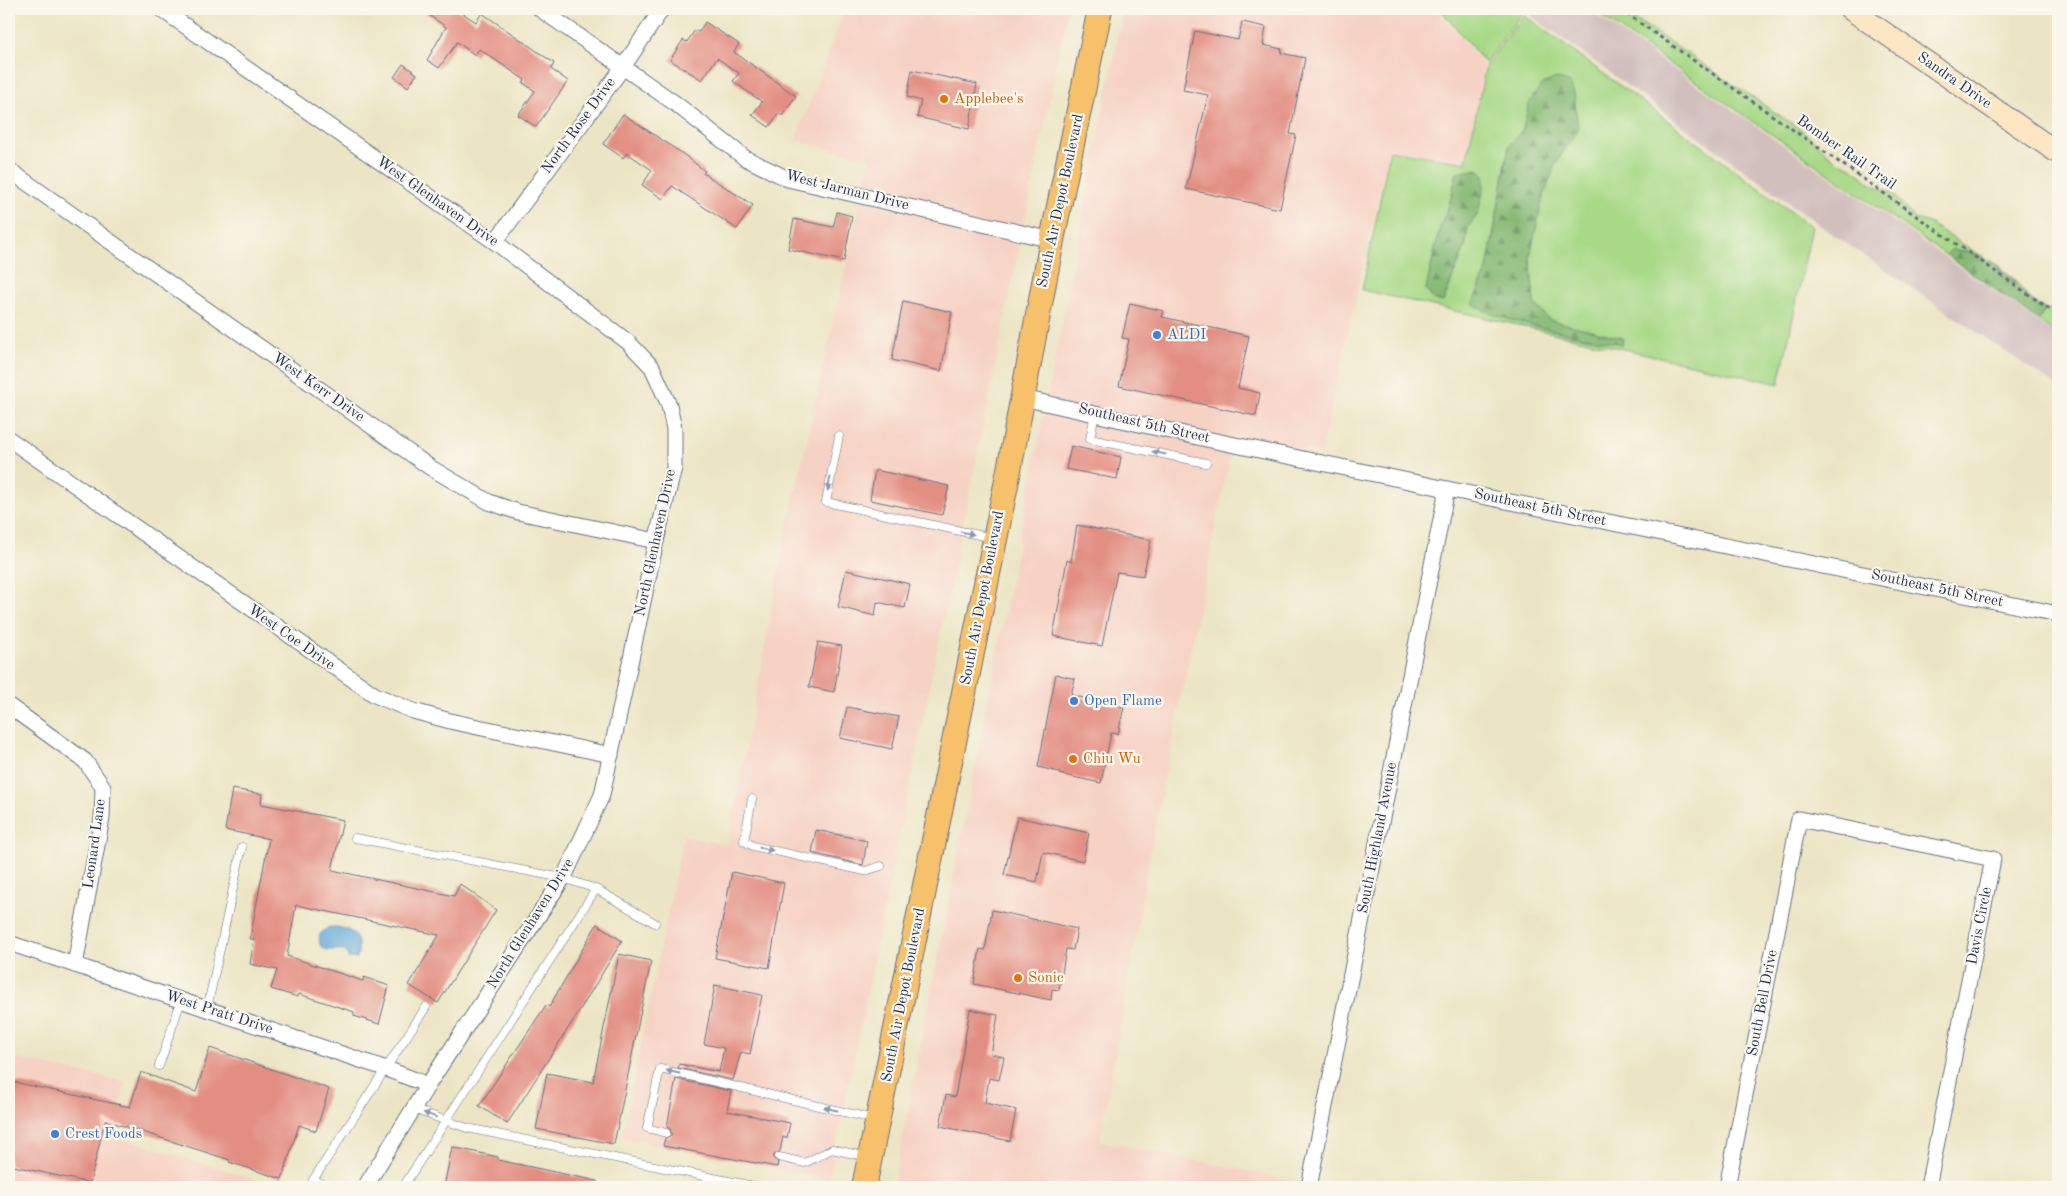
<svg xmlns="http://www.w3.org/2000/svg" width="2067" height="1196" font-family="'Old Standard TT',serif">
<defs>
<pattern id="forest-firs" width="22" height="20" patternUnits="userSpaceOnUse" patternTransform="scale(1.25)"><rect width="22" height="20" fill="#86b974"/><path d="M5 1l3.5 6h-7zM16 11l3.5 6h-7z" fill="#6d9762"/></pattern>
</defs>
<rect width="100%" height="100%" fill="#fbf7ec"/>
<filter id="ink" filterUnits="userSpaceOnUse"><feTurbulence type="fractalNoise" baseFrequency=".02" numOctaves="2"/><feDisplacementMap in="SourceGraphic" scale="10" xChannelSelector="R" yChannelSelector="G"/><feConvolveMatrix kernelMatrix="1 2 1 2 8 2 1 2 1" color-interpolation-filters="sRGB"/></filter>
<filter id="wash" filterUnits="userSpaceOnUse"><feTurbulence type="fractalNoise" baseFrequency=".0096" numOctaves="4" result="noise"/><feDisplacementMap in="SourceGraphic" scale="20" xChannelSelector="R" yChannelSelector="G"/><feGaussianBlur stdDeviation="1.12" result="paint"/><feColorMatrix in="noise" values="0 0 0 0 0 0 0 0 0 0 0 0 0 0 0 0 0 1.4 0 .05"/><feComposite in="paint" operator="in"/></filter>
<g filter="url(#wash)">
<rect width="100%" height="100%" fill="#ece5c5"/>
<g fill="#f6d2c4">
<polygon points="845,9 1068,9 829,1180 622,1137 683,836 728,845 783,548 870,158 795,141"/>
<polygon points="1123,9 1436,9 1484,65 1466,162 1389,149 1321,453 1234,435 1154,831 1100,1141 1304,1183 1303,1187 893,1187"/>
<polygon points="9,1057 126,1082 113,1135 278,1187 9,1187"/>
</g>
<polygon fill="#d1bfbe" points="1522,9 1587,9 2030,316 2058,336 2058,387 1828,231"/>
<g fill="#a8d987" stroke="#628472" fill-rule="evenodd">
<polygon points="1440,9 1517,9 1522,13 1485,63"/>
<polygon points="1591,9 1618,9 1644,25 1803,131 1838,162 1850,166 1871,184 1892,193 1915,219 1929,223 1980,255 1952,249 1946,255"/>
<path d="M1524,15L1812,227L1779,384L1362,290L1390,150L1466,163L1486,65ZM1578,128L1555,165L1542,200L1530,256L1534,303L1549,320L1623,338L1622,344L1473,303L1487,270L1509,146L1523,129ZM1457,173L1478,214L1468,227L1465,247L1443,302L1433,299L1426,289L1440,227L1449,206Z"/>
<polygon points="2056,309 2058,311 2058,335 2038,320 2046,310"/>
</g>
<g fill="url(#forest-firs)" stroke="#507469">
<path d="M1556,78L1570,83L1574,93L1578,129L1555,165L1542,201L1530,256L1534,303L1549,320L1623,338L1622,344C1592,338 1490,321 1473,303L1487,270L1509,146L1523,129L1529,104L1534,95L1543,84Z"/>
<polygon points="1478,169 1484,175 1484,187 1478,214 1468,227 1465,247 1443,302 1433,299 1426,289 1440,227 1449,206 1457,173"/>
<polygon points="1952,249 1980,255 1999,266 2014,279 2028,298 2046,310 2038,320 1946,255"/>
</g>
<path fill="#63a9d9" stroke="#3f6c9c" d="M329,927C350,927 363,934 357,958H348L346,951C334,947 316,957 320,934Z"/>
<g id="blocks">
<g fill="#e38e82">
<polygon points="420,9 456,9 476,22 482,13 554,63 551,69 568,81 536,127 518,115 535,91 523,83 525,80 479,49 475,55 457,42 439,68 427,60 446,27"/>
<polygon points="705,22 739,44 734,52 796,96 782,116 779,113 769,127 752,115 762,102 733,81 739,73 717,58 702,80 670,60 683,40 687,42 695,30 699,32"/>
<polygon points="1242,22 1266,27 1263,45 1282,49 1281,53 1305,58 1290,134 1296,135 1280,209 1186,189 1208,95 1183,90 1195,31 1238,40"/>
<polygon points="403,64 417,74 408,87 394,77"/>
<polygon points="912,70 977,84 969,129 917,117 921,101 907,97"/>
<polygon points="623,114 683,154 705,171 703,173 753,205 737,229 672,186 663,199 642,185 652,170 627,153 623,158 603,144"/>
<polygon points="837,212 852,216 844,261 788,249 794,219 833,227"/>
<polygon points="903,301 952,312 941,371 892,360"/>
<polygon points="1130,303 1164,311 1162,317 1249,336 1238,388 1260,393 1256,416 1119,386 1129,339 1122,338"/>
<polygon points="1071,446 1121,457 1117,479 1066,469"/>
<polygon points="875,470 949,486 942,515 870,500"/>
<polygon points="1077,525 1151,540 1143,576 1117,572 1102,646 1053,636 1067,560 1071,562"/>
<polygon points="846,570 910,584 905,608 877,602 875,616 838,607"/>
<polygon points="818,642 842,646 834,692 809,687"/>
<polygon points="1056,674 1075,679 1071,695 1124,707 1118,734 1111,733 1101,783 1059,774 1059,772 1038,767"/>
<polygon points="847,707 899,717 892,749 840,738"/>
<polygon points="232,789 262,794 261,804 343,820 332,870 454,896 460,884 496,910 438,1003 409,985 439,935 296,905 287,956 363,981 364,977 389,986 379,1024 354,1016 354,1012 299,994 298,997 271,989 277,970 250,964 254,939 250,939 269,839 225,830"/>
<polygon points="1017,817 1089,833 1083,861 1043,852 1037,882 1004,875"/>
<polygon points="816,830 867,841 863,865 812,853"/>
<polygon points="732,872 784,883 769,968 715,958"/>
<polygon points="992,910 1077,929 1073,950 1066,949 1059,990 1052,989 1051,1000 974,984 980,949 985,950"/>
<polygon points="597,924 622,941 578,1013 507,1124 479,1106 546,1005 549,1007"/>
<polygon points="619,954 651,961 614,1144 536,1129 547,1073 593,1082"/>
<polygon points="715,985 762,995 750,1054 741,1052 733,1080 678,1068 679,1064 719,1072 724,1048 704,1044"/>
<polygon points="970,1009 998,1015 991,1054 1004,1057 999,1080 989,1078 985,1103 1016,1110 1010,1141 940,1126 946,1095 955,1097"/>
<polygon points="210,1048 329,1089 316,1131 299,1125 282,1179 229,1162 230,1160 105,1120 90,1183 9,1165 9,1081 130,1107 141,1072 196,1092"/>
<polygon points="676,1079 731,1091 727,1111 790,1123 787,1138 783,1137 780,1151 774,1155 774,1159 778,1162 777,1167 663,1146 665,1138 670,1137 672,1134 670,1129 667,1127"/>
<polygon points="452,1147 498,1157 498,1160 597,1181 596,1187 444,1187"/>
</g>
</g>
</g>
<g filter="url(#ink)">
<use href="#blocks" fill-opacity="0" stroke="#646f82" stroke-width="1"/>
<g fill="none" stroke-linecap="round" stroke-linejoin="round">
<g stroke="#646f82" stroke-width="9">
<g id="lane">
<polyline points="1095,413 1090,439 1206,463"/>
<polyline points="839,436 826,502 993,538"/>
<polyline points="752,799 744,841 753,846 865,871 881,866"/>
<polyline points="355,838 563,878 596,889 655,923"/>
<polyline points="207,1009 242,847"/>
<polyline points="159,1066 181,1001"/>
<polyline points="413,1109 467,1128 758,1187"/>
<polyline points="666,1133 647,1128 660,1069 874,1119"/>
<polyline points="779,1157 805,1163 832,1149 867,1157"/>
<polyline points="329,1187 313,1180 426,1007"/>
<polyline points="403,1187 596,889"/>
</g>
</g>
<g stroke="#646f82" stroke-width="17">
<g id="street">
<polyline points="161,9 495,242 628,342 652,367 669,405 674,429 674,468 656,541 602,795 565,875 428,1085 365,1187"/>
<polyline points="540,9 676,104 745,158 788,179 1052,240"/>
<polyline points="9,170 431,468 489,502 518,512 656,541"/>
<polyline points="495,242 623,67 662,9"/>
<polyline points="1023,398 1211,440 1447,489 2058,614"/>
<polyline points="9,439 375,695 413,711 454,722 611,755"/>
<polyline points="9,706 85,761 103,787 102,818 75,965"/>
<polyline points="9,943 384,1068 428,1085"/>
<polyline points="1309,1187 1447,489"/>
<polyline points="1727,1187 1799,819 1993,859 1928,1187"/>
</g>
</g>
<g stroke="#646f82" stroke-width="23">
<polyline id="secondary" points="1850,9 2058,153"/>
</g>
<g stroke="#646f82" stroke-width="26">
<polyline id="primary" points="864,1187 1009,470 1052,240 1100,9"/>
</g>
<polyline stroke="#646f82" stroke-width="3" stroke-dasharray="4 4" stroke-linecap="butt" points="1620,9 2058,315"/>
<use href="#lane" stroke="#fff" stroke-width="8"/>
<use href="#street" stroke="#fff" stroke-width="15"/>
<use href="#secondary" stroke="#fce6c4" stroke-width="21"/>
<use href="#primary" stroke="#f7c06b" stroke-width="24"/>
</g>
<defs><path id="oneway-solid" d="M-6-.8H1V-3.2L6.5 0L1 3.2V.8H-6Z" transform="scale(1.25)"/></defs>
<g fill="#8d97ae">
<use href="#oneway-solid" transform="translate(1159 453) rotate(-168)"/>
<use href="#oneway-solid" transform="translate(829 484) rotate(101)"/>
<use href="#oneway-solid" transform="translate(967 533) rotate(12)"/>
<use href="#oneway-solid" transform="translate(766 849) rotate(12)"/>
<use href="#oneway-solid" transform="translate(673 1072) rotate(-167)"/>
<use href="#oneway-solid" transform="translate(831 1109) rotate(-167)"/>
<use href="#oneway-solid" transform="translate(430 1115) rotate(-160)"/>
</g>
</g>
<g fill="#e8710a" stroke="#fbf7ec" stroke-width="2">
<circle cx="944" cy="99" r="5"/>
<circle cx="1073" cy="759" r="5"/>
<circle cx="1018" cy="978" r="5"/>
</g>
<g fill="#3f7fe0" stroke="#fbf7ec" stroke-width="2">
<circle cx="1157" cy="335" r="5"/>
<circle cx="1074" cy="701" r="5"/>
<circle cx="55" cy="1134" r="5"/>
</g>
<g text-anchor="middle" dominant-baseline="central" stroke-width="4.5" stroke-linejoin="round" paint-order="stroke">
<g font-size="15" fill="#1b2f5e" stroke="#fbf7ec">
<text transform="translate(1954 81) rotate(35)">Sandra Drive</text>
<text transform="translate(579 126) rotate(-54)">North Rose Drive</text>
<text transform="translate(1846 153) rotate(35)">Bomber Rail Trail</text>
<text transform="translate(847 191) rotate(14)">West Jarman Drive</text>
<text transform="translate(1061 201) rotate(-78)">South Air Depot Boulevard</text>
<text transform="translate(437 202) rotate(35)">West Glenhaven Drive</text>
<text transform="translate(318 388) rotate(35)">West Kerr Drive</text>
<text transform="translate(1144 424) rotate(13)">Southeast 5th Street</text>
<text transform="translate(1540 508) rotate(12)">Southeast 5th Street</text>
<text transform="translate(656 543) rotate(-78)">North Glenhaven Drive</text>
<text transform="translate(1937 589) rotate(12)">Southeast 5th Street</text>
<text transform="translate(983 598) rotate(-79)">South Air Depot Boulevard</text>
<text transform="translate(291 638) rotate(35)">West Coe Drive</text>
<text transform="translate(1378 838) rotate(-79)">South Highland Avenue</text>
<text transform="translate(95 844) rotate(-82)">Leonard Lane</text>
<text transform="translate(531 924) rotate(-58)">North Glenhaven Drive</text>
<text transform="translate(1980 926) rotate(-79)">Davis Circle</text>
<text transform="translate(904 995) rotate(-79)">South Air Depot Boulevard</text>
<text transform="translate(1763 1003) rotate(-79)">South Bell Drive</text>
<text transform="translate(219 1013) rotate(18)">West Pratt Drive</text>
</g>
<g font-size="15" fill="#c56008" stroke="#fbf7ec" text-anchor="start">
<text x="954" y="99">Applebee's</text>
<text x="1083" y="759">Chiu Wu</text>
<text x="1028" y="978">Sonic</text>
</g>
<g font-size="15" fill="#366cbe" stroke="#fbf7ec" text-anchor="start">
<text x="1167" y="335">ALDI</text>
<text x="1084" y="701">Open Flame</text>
<text x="65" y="1134">Crest Foods</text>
</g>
</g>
<rect width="2067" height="1196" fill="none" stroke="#fbf7ec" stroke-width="30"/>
</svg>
